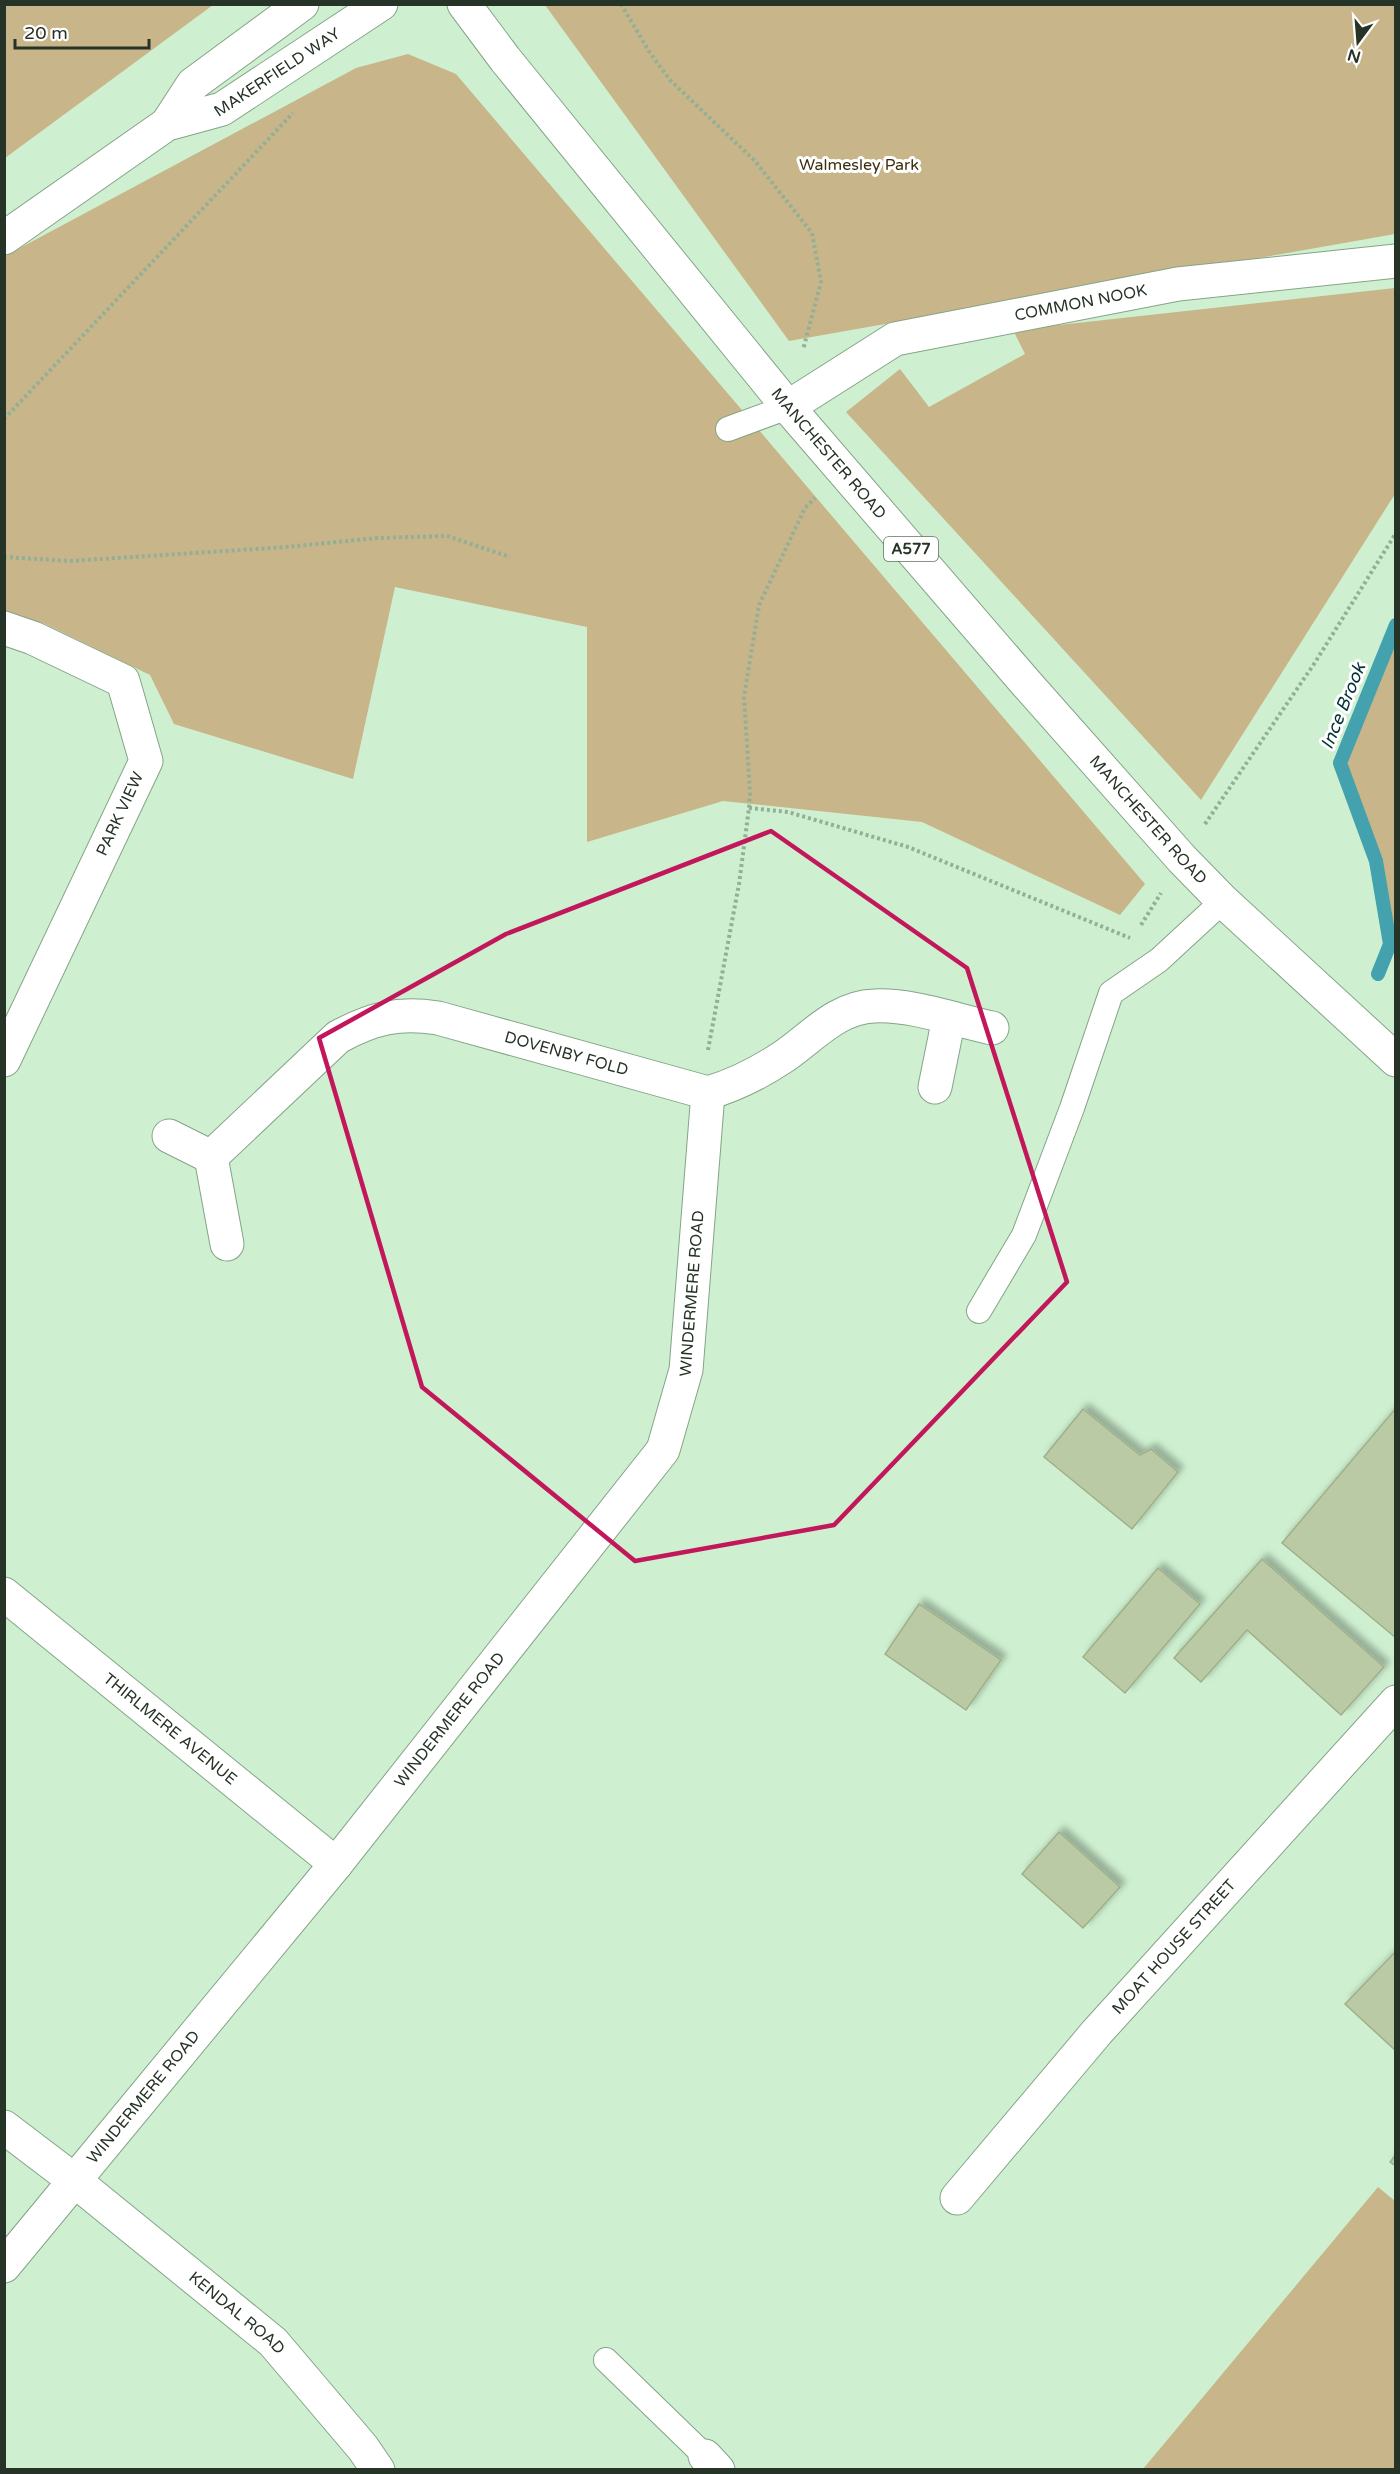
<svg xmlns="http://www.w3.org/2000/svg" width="1400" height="2474" font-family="'Varela Round',sans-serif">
<defs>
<filter id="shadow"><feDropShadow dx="5.5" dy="-5.5" stdDeviation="3" flood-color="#0004"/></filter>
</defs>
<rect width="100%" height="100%" fill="#cef0d0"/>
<g fill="#c8b589">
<polygon points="5,4 213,4 213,5 5,158"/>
<polygon points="545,5 1395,5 1395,234 789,341"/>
<polygon points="408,54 456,74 1145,884 1120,915 922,822 723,801 587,842 587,627 395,587 353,779 174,724 150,675 45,624 5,611 5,256 356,68"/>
<polygon points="1395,288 1395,494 1201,800 846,412 900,369 929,407 1025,354 1013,330"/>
<polygon points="1395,625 1396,940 1390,944 1376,861 1340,763"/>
<polygon points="1378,2187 1395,2201 1395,2469 1143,2469"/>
</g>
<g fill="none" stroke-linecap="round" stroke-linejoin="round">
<polyline stroke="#43a2ae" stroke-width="14" points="1378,974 1390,944 1376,861 1340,763 1396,625"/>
</g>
<g fill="#b9caa4" stroke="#9faf8a" stroke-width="1.5" filter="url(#shadow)">
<polygon points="1396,1408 1396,1638 1282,1543"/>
<polygon points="1083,1409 1140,1455 1151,1449 1178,1472 1132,1529 1044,1457"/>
<polygon points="1262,1559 1384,1667 1341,1715 1247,1630 1201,1682 1174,1658"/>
<polygon points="1158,1568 1200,1604 1125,1693 1083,1657"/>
<polygon points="919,1604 1001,1660 966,1710 885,1654"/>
<polygon points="1059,1832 1120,1887 1083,1928 1022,1874"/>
<polygon points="1396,1951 1396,2051 1345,2004"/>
<polygon points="1396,2154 1396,2166 1390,2162"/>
</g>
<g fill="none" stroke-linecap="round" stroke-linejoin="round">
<g stroke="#85a487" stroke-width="26">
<g id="lane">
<polyline points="728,429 788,407"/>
<polyline points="979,1311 1024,1235 1072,1108 1111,993 1159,960 1223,901"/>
<polyline points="606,2360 705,2456"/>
</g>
</g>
<g stroke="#85a487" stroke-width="35">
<g id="street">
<path id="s1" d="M788,407L895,339L1178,284L1396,261"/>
<polyline points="4,628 33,638 123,681 146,761 4,1060"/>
<polyline points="935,1087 949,1018"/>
<polyline points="169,1136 211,1157 227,1244"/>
<path id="s2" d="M211,1157L338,1037C373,1018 398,1012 438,1018L708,1093C735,1085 759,1073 783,1057C811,1038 837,1007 874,1006C911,1004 955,1020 992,1028"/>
<path id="s3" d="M4,1594L336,1864"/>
<path id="s4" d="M4,2127L75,2181L273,2342L363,2448L378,2470"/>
<path id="s5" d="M957,2198L1097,2032L1396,1702"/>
<path id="s6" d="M4,2266L336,1864L663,1450L686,1370L708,1093"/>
<polyline points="705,2456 718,2470"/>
</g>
</g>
<g stroke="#85a487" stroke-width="35">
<g id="secondary">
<polyline points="167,124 193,84 302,4"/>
<path id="s7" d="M4,238L167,124L222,109L381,4"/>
</g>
</g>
<g stroke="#85a487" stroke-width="35">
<g id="highway">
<path id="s8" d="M464,4L505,59L788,407L1026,683L1182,859L1223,901L1396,1060"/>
</g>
</g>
<g stroke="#94af96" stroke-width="4" stroke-dasharray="3 3" stroke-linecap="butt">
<polyline points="621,4 650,53 670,80 755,161 812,233 821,282 803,350"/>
<polyline points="4,419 293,113"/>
<polyline points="4,557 70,561 287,547 377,538 447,536 510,557"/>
<polyline points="749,808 788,812 908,847 1130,938"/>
<polyline points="1205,824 1314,664 1396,533"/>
<polyline points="1141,925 1161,893"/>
<polyline points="708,1050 739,884 749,808 750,792 744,697 759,605 805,508 815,498"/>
</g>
<use href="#lane" stroke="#fff" stroke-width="24"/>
<use href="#street" stroke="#fff" stroke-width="33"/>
<use href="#secondary" stroke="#fff" stroke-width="33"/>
<use href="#highway" stroke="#fff" stroke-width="33"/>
</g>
<path fill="none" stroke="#c2185b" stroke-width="4.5" stroke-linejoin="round" d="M771,831L967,968L1067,1282L834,1525L635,1561L422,1387L319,1038L506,934Z"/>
<g text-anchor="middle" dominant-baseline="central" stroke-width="6" stroke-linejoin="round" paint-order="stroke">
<rect fill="#fff" stroke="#677068" stroke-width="1.5" x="884" y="537" width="54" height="24" rx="4.5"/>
<g font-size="15" font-weight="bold" fill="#263327">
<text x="911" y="549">A577</text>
</g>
<g font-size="16" fill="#263327" stroke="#fff">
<text stroke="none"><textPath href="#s7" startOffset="322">MAKERFIELD WAY</textPath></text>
<text stroke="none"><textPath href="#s1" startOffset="316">COMMON NOOK</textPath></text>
<text stroke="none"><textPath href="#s8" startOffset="579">MANCHESTER ROAD</textPath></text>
<text transform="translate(120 814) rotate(-65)">PARK VIEW</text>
<text stroke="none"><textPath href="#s8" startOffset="1065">MANCHESTER ROAD</textPath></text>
<text stroke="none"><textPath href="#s2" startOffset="412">DOVENBY FOLD</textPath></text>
<text stroke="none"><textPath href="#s6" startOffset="1209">WINDERMERE ROAD</textPath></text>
<text stroke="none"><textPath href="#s6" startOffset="705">WINDERMERE ROAD</textPath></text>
<text stroke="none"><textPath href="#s3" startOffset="214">THIRLMERE AVENUE</textPath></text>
<text stroke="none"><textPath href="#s5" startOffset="332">MOAT HOUSE STREET</textPath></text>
<text stroke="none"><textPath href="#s6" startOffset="219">WINDERMERE ROAD</textPath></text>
<text stroke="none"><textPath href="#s4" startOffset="298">KENDAL ROAD</textPath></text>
</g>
<g font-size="16" fill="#3c3012" stroke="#fff">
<text x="859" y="165">Walmesley Park</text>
</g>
<g font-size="18" font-style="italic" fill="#023136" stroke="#fff">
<text transform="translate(1343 706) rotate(-68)">Ince Brook</text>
</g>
</g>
<rect width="1400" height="2474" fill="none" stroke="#263327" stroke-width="12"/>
<g transform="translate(1358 42) rotate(196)" stroke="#ffffff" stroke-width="4.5" paint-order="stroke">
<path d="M0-4.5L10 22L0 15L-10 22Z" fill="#263327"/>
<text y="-9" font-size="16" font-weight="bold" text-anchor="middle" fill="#263327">N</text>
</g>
<path d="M15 39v9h134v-9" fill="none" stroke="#263327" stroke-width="3"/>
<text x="24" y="39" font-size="18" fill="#263327" stroke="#ffffff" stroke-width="4.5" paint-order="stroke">20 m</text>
</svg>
